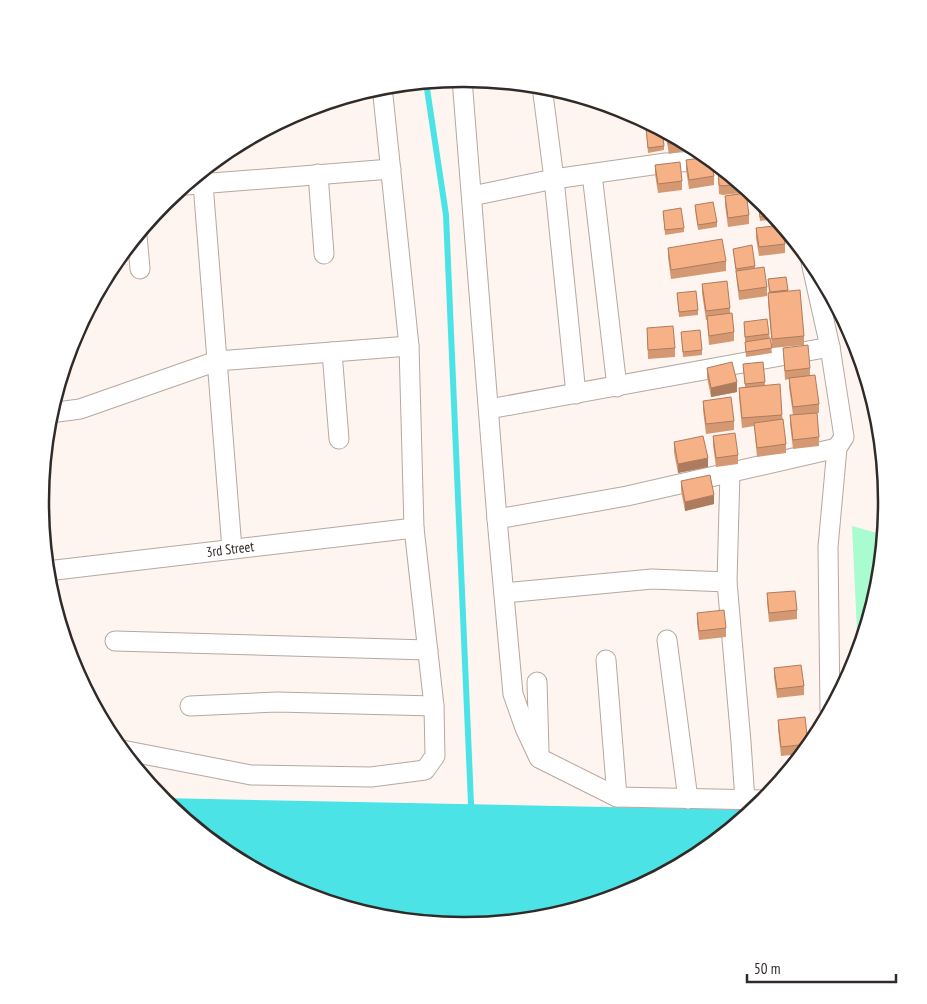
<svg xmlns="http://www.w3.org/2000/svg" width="927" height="1004" font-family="'PT Sans Narrow',sans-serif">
<rect width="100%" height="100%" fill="#fef5f0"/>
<polygon fill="#a8fcd0" points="852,526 884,535 879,585 858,652"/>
<polygon fill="#4be3e6" points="161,798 753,810 699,854 625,893 546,917 463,925 381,917 301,893 228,854"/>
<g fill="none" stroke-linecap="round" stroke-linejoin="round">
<polyline stroke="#4be3e6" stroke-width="6" points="426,82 446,215 471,804"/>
<g stroke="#b5a8a0" stroke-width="21">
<g id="street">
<polyline points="462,79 497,519 513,694 525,728 539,758 617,797 764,800"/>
<polyline points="542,86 554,179 576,394"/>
<polyline points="202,171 232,549"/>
<polyline points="318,174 324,254"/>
<polyline points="592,174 617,387"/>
<polyline points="186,185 391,169"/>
<polyline points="472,196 554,179 666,163 710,160"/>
<polyline points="137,235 140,269"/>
<polyline points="811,262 830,347 844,437 837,448 828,547 830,710"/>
<polyline points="332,352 339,439"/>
<polyline points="489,409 830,347"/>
<polyline points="50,413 80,409 217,361 409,346"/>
<polyline points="730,471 727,582 741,742 745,801"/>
<polyline points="497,519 627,496 837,448"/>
<polyline points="47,571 414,528"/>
<polyline points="504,593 652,579 727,582"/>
<polyline points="667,640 688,799"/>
<polyline points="115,641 428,650"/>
<polyline points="606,660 617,797"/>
<polyline points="537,682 539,751"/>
<polyline points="190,706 277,702 434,706"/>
<polyline points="122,750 251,775 371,777 425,770 435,756 434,706 414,528 409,346 382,86"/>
</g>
</g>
<use href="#street" stroke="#fff" stroke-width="19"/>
</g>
<g fill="#d49873">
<polygon points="646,128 664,146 664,150 648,153"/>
<polygon points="665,132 689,144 689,150 669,154"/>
<polygon points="686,160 714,176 714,185 689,189 686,169"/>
<polygon points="655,165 682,181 682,190 658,193 655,174"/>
<polygon points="718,166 744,187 744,193 749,215 749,224 728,227 725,205 725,196 741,193 723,195 719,194 718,175"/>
<polygon points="757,198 763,203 776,219 760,221"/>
<polygon points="695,205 717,222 717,227 698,230 695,210"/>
<polygon points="663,211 684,228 684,232 665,235"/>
<polygon points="756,228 785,244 785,253 759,256 756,238"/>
<polygon points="668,248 726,261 726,271 671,279 668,257"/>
<polygon points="733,249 755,266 755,268 767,287 767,296 739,300"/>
<polygon points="786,277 788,291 804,336 804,345 772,348 768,302 768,293 769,292 768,279"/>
<polygon points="702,284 730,308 730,313 734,332 734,341 709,345 707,320 706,320 702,293"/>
<polygon points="677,293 698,310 698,315 679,317"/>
<polygon points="744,322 769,334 772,353 746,357 745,346 745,341"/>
<polygon points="647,328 675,348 675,357 648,359"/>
<polygon points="681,332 702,350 702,355 683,357"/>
<polygon points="783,348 810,368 810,375 819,404 819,413 817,413 819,437 819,446 793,449 790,424 790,415 793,415 789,387 789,379 785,380"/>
<polygon points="763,362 765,385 782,415 786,444 786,453 757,457 754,426 742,428 739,397 739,388 745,387 743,364"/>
<polygon points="707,368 737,392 711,397 707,377"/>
<polygon points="703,401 734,421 734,430 706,434 703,410"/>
<polygon points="713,436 738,455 738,464 716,467 713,445"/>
<polygon points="674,442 708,467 678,473 674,452"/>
<polygon points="681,481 714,504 685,511 681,490"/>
<polygon points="767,593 797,610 797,619 769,622 767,602"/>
<polygon points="697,613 726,628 726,637 699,640 697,623"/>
<polygon points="774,668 804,686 804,695 777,698 774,677"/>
<polygon points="778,720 808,744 808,746 802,754 781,756 778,729"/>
</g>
<g fill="#ad7c5e">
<polygon points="737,382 737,392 711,397 711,388"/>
<polygon points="708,458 708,467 678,473 678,464"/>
<polygon points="714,495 714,504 685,511 685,502"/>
</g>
<g fill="#f7b186" stroke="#ad7c5e">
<polygon points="656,127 662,130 664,146 648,148 646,128"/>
<polygon points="667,133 684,142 669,144"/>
<polygon points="708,157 711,160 714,176 689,180 686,160"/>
<polygon points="680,162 682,181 658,184 655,165"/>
<polygon points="718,166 741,184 723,186 719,185"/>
<polygon points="746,193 749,215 728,218 725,196"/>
<polygon points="758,198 763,203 773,215 760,217"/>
<polygon points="713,202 717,222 698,225 695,205"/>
<polygon points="681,208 684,228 665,230 663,211"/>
<polygon points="782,225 783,227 785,244 759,247 756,228"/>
<polygon points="722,239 726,261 671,270 668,248"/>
<polygon points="752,245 755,266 736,269 733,249"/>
<polygon points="764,267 767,287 739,291 736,271"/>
<polygon points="786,277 788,290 770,292 768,279"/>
<polygon points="727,281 730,308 706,311 702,284"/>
<polygon points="800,290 804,336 772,339 768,293"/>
<polygon points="696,291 698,310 679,312 677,293"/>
<polygon points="732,313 734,332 709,336 707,316"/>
<polygon points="767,319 769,334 745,337 744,322"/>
<polygon points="673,326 675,348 648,350 647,328"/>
<polygon points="700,330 702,350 683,352 681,332"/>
<polygon points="770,338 772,348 746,352 745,342"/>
<polygon points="808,345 810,368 785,371 783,348"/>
<polygon points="732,362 737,382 711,388 707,368"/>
<polygon points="763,362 765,382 745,384 743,364"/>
<polygon points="815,375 819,404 793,407 789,378"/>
<polygon points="780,384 782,415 742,418 739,388"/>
<polygon points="731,397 734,421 706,424 703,401"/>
<polygon points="817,413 819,437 793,440 790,415"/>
<polygon points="783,419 786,444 757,448 754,423"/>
<polygon points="735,433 738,455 716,458 713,436"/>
<polygon points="703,436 708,458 678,464 674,442"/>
<polygon points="710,475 714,495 685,502 681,481"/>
<polygon points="795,591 797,610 769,613 767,593"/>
<polygon points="724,610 726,628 699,631 697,613"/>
<polygon points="801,665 804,686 777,689 774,668"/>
<polygon points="805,717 808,744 781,747 778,720"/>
</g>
<g text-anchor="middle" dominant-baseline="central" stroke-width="4" stroke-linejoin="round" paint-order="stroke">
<g font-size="14" fill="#302b28" stroke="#fff">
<text transform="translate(230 549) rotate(-7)">3rd Street</text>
</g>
</g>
<path d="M0 0H927V1004H0ZM463 87H464A414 414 0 0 1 878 501V503A414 414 0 0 1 464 917H463A414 414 0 0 1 49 503V501A414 414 0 0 1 463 87Z" fill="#fff" fill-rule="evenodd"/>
<path fill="none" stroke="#302b28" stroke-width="2.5" d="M463 87H464A414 414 0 0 1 878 501V503A414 414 0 0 1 464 917H463A414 414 0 0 1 49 503V501A414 414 0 0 1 463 87Z"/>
<path d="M747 974v8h149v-8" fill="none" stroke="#302b28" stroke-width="2.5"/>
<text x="754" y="974" font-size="15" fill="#302b28" stroke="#ffffff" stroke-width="4" paint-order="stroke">50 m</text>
</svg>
